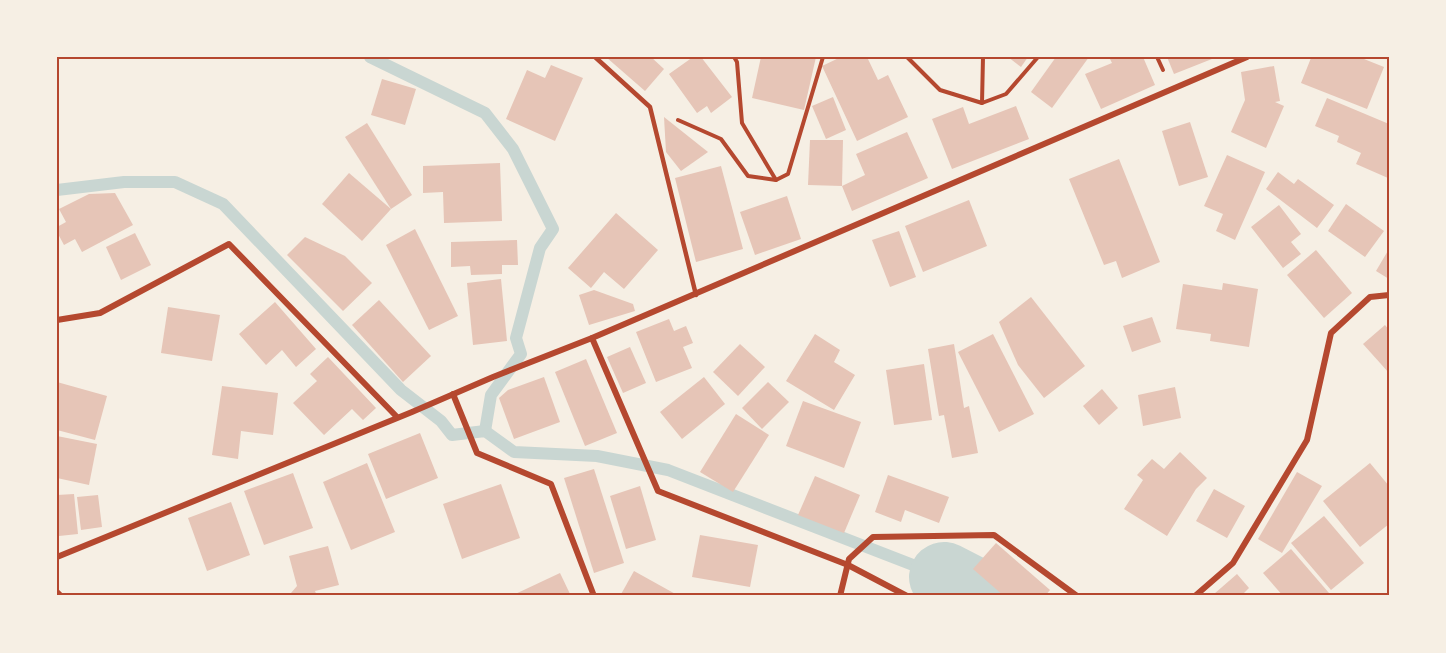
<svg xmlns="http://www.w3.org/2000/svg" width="1446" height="653" font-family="'DM Sans',sans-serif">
<rect width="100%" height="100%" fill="#f6efe4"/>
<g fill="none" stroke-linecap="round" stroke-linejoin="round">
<g stroke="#c9d6d2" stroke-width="12">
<polyline points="370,57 485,113 513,149 553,229 540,248 516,338 521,354 491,395 485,431"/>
<polyline points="57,190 124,182 175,182 223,204 401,390 441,421 452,435 485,431 514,452 597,456 668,470 944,577"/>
</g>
<polyline stroke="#c9d6d2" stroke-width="70" points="944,577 981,596"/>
</g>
<g fill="#e6c5b7">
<polygon points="606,57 651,57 664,69 645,91"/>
<polygon points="693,57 701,57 732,97 711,113 707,106 697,113 669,74"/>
<polygon points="761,57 816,57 804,110 752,98"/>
<polygon points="841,57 867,57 878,80 888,75 908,117 857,141 822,66"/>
<polygon points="1008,57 1028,57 1021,67"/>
<polygon points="1056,57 1089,57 1052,108 1031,92"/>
<polygon points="1109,57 1143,57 1155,85 1101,109 1085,74 1112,63"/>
<polygon points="1167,57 1217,57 1174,74"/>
<polygon points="1314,57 1359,57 1384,67 1367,109 1301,83 1311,58"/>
<polygon points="551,65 583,78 555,141 506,119 527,70 545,78"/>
<polygon points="1274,66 1280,101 1275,102 1284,106 1266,148 1231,132 1245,100 1241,72"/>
<polygon points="382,79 416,89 405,125 371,115"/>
<polygon points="833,97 846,130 826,139 812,106"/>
<polygon points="1327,98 1389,124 1388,178 1356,164 1361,153 1337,142 1339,136 1315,126"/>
<polygon points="1016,106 1029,139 952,169 932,119 963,107 969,124"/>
<polygon points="664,117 708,152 681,171 666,152"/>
<polygon points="1190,122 1208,177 1179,186 1162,131"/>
<polygon points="367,123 412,195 391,209 345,137"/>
<polygon points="907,132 928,178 852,211 842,186 865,175 856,154"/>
<polygon points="810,140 843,140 842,186 808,185"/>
<polygon points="1227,155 1265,172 1235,240 1216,231 1223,214 1204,206"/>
<polygon points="1119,159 1160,262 1122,278 1116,261 1104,265 1069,179"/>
<polygon points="500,163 502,221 444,223 443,192 423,193 423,166"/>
<polygon points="721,166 743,249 696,262 675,178"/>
<polygon points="1278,172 1294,184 1298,179 1334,205 1317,228 1266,189"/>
<polygon points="349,173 391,209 362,241 322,204"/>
<polygon points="115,193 133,225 82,252 75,239 64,245 57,232 57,227 66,222 59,209 89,194"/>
<polygon points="787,196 801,239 755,255 740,212"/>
<polygon points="969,200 987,246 923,272 905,226"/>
<polygon points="1346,204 1384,231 1365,257 1328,231"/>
<polygon points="1279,205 1301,234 1291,242 1301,254 1283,268 1251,227"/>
<polygon points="616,213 658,250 624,289 604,272 591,288 568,268"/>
<polygon points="415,229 458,316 429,330 386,245"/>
<polygon points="899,231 916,277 890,287 872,240"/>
<polygon points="135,233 151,265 121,280 106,247"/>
<polygon points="305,237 345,256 372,283 343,311 287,255"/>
<polygon points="517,240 518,265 502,265 502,274 471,275 470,266 451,267 451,242"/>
<polygon points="1389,249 1389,279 1376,271"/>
<polygon points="1316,250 1352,293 1324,318 1287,275"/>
<polygon points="501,279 507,341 473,345 467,283"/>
<polygon points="1223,283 1258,289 1249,347 1210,341 1211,334 1176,329 1183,284 1222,290"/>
<polygon points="594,290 633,304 635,311 589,325 579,295"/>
<polygon points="1031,297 1085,366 1044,398 1018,365 999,322"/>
<polygon points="379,300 431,356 403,382 352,325"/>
<polygon points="275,302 316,349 296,367 282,350 266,365 239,334"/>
<polygon points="168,307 220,315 212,361 161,353"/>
<polygon points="1152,317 1161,342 1132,352 1123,326"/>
<polygon points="669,319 674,331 686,326 693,343 683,347 692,368 656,382 636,332"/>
<polygon points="1385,325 1389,330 1389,373 1363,344"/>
<polygon points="815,334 840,350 834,362 855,375 834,410 786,381"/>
<polygon points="993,334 1034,414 999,432 958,352"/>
<polygon points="740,344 765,367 738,396 713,372"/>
<polygon points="954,344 964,408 969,406 978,453 952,458 944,415 939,416 928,349"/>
<polygon points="630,347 646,383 623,393 607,357"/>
<polygon points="328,357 376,408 363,420 352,409 324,435 293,403 317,381 310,374"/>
<polygon points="586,359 617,433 585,446 555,372"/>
<polygon points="924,364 932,420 894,425 886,370"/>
<polygon points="544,377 560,422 514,439 499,398 508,390"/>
<polygon points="704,377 725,404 682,439 660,412"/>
<polygon points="57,382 107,396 95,440 57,430"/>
<polygon points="768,382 789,402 762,429 742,408"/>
<polygon points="222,386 278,393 273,435 241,431 238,459 212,455"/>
<polygon points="1175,387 1181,418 1143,426 1138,395"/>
<polygon points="1102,389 1118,408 1099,425 1083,406"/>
<polygon points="803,401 861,422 844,468 786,446"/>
<polygon points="736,414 769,435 733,492 700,472"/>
<polygon points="420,433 438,478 386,499 368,454"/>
<polygon points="57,436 97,444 89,485 57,478"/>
<polygon points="1180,452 1207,478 1196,489 1167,536 1124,509 1143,480 1137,475 1152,459 1164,469"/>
<polygon points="367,463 395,532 351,550 323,482"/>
<polygon points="1370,463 1389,486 1389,524 1360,547 1323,501"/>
<polygon points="594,469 624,563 594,573 564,478"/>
<polygon points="1297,472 1322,486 1282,553 1258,539"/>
<polygon points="293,473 313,528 264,545 244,491"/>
<polygon points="888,475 949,497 939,523 905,510 901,522 875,512"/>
<polygon points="815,476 860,495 844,533 798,515"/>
<polygon points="501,484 520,538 462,559 443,504"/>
<polygon points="640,486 656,540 626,549 610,496"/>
<polygon points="1214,489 1245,506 1227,538 1196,521"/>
<polygon points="74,494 78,534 59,536 59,542 57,542 57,495"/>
<polygon points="98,495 102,527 81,530 77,497"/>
<polygon points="231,502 250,555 207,571 188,518"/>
<polygon points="1324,516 1364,563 1331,590 1291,543"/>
<polygon points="700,535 758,545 750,587 692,577"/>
<polygon points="996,543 1050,590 1045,596 1004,596 973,569"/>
<polygon points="328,546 339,585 315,591 317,596 292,596 291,593 297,586 289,556"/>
<polygon points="1291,549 1329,593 1325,596 1283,596 1263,573"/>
<polygon points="634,571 679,596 620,596"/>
<polygon points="560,573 571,596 511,596"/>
<polygon points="1237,574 1249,588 1241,596 1216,596 1214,594"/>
</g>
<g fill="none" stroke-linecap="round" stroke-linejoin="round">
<g stroke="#b5482f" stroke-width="4">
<polyline points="734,57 737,62 742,123 776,180"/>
<polyline points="907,57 940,90 982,103 1006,94 1038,57"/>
<polyline points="1157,57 1163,70"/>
<polyline points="982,103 983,57"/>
<polyline points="678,120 721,139 748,176 776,180 788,174 823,57"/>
</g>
<polyline stroke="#b5482f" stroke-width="4.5" points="595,57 650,107 696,295"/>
<g stroke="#b5482f" stroke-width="6">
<polyline points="57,320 100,313 229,244 397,417"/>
<polyline points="592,338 658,491 848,565 907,596"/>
<polyline points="453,394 477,453 551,484 594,596"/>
<polyline points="57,557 412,412 493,377 592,338 1247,57"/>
<polyline points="57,592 61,596"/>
<polyline points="840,596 849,559 873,537 994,535 1077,596"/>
<polyline points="1195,596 1233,563 1307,440 1331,333 1370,297 1389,295"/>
</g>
</g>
<rect width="1446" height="653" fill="none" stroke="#f6efe4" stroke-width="117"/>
<rect x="58" y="58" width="1330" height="536" fill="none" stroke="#b5482f" stroke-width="2"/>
</svg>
